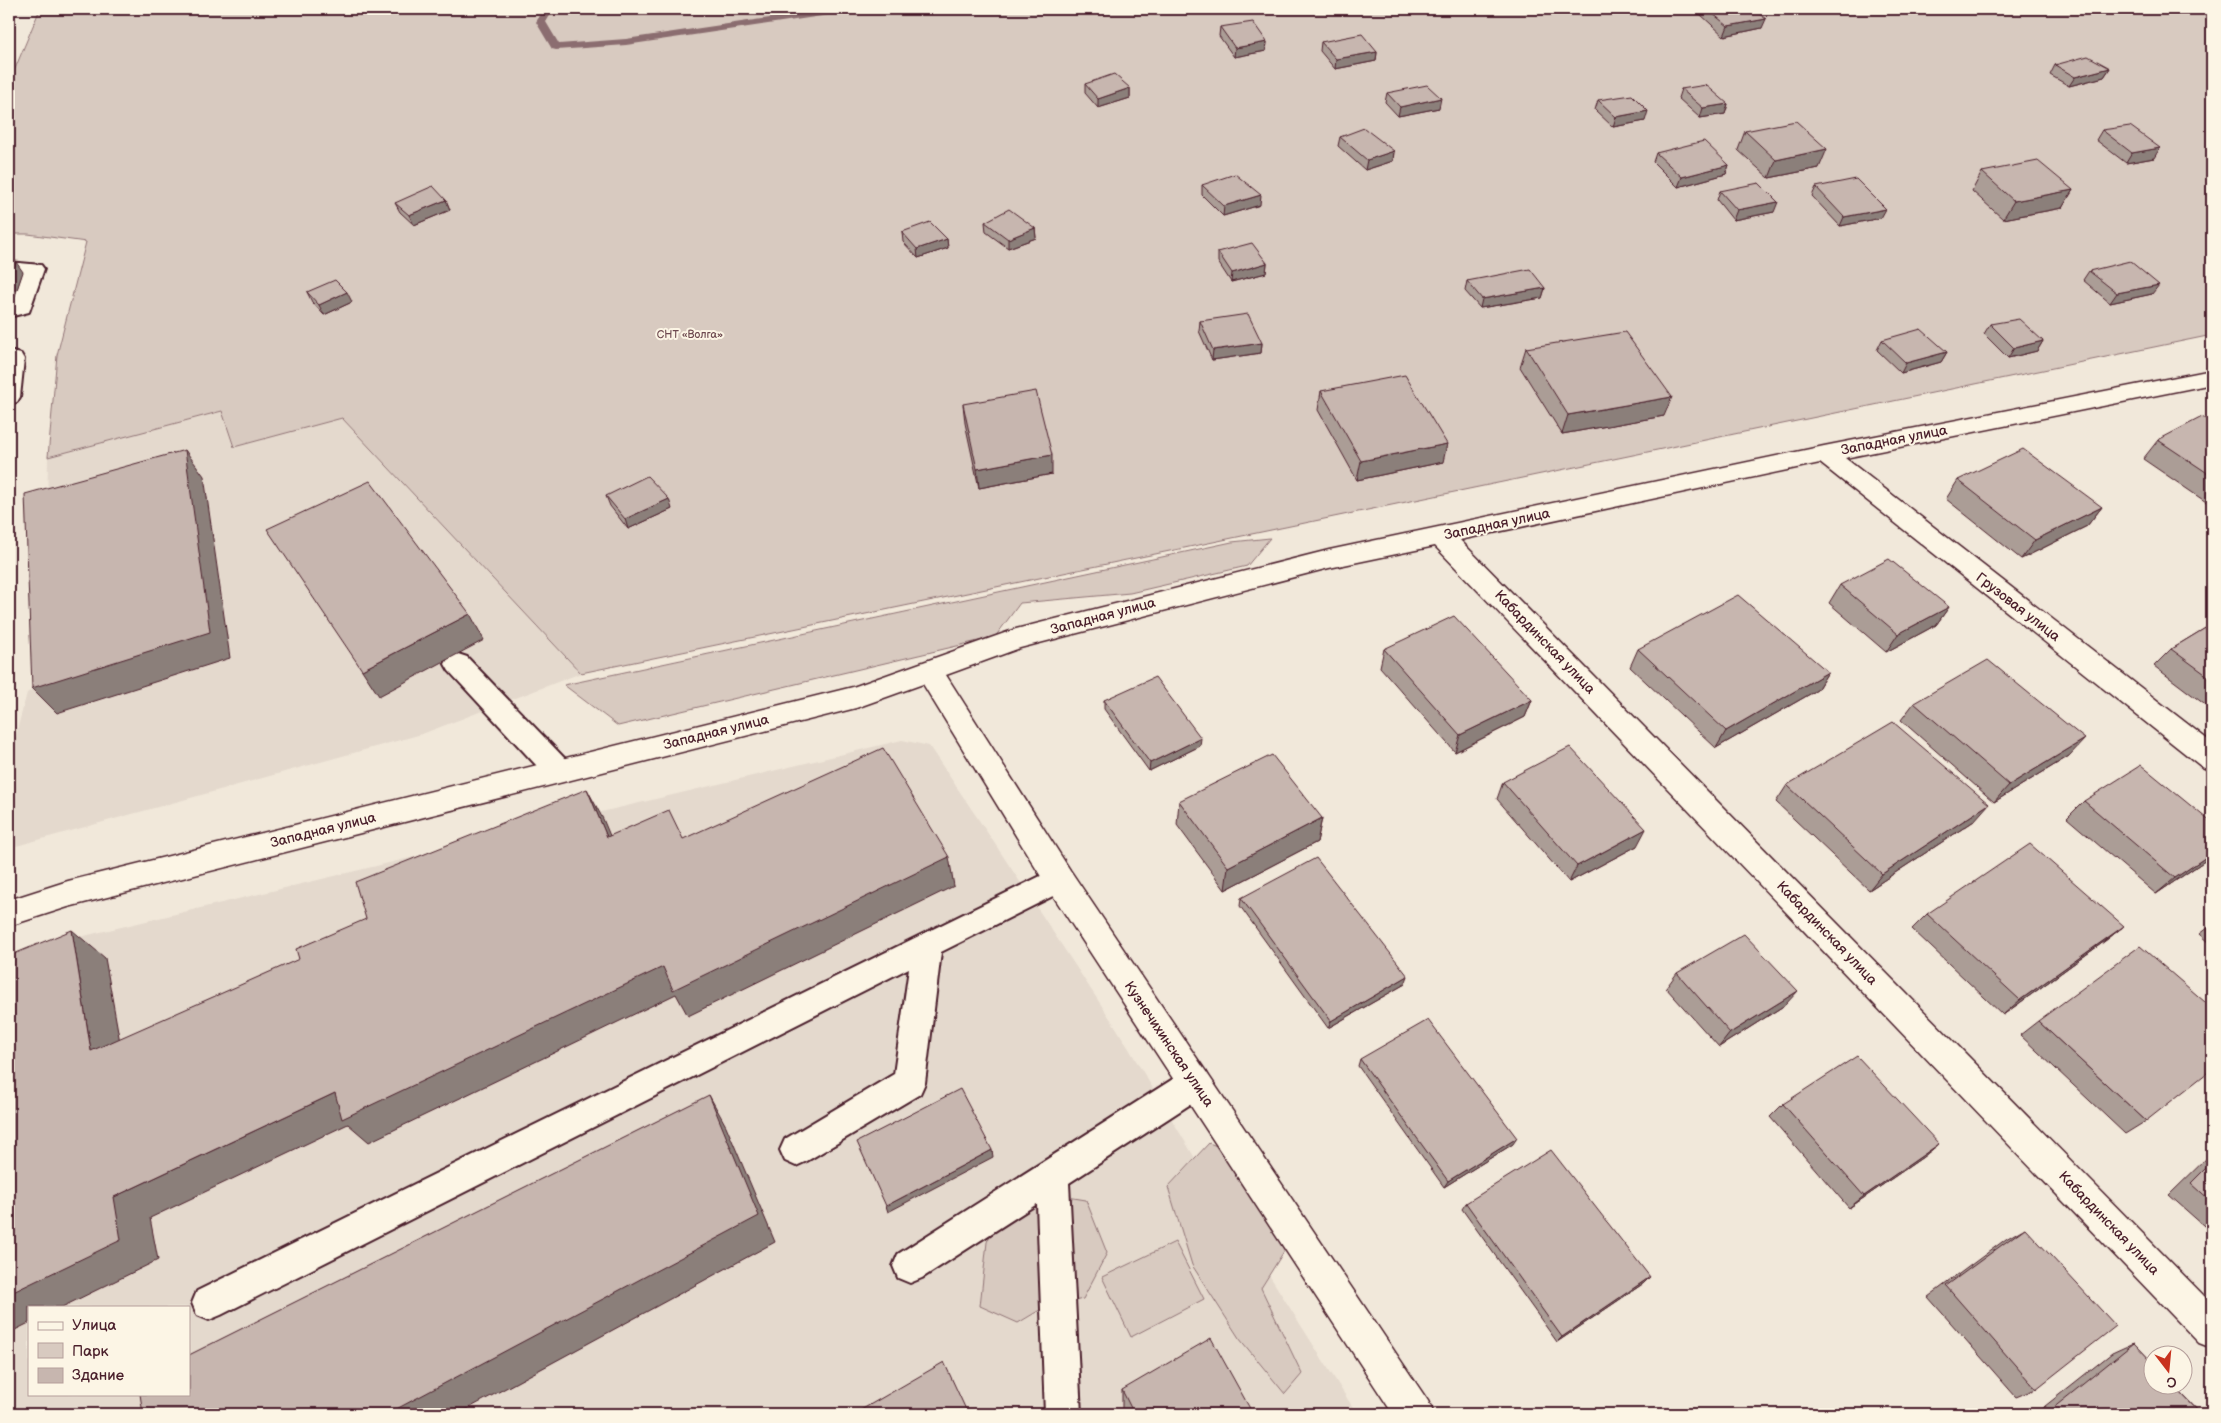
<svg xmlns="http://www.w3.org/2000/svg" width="2221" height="1423" font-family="'Balsamiq Sans',sans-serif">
<rect width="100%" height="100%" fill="#f1e8da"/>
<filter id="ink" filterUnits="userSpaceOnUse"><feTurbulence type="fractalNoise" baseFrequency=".02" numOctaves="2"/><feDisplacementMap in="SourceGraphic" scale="10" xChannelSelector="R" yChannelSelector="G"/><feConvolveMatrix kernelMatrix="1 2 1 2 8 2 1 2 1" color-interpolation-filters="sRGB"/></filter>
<g filter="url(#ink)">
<g fill="#e4d9cd" fill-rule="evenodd">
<polygon points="223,411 234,447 342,418 581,673 422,734 9,848 9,760 27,693 55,674 47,521 48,457"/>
<path d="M902,740L929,746L995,844L1117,1029L1195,1158L1357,1414H9V954ZM29,1307H189V1394H29Z"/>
</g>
<g fill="#d8cac0" stroke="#917476">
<polygon points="40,9 2212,9 2212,335 581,673 342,418 234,447 222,411 48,457 57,355 86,242 28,234 9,234 9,83"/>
<polygon points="1270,538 1247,566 1130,593 1020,603 995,637 618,726 564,685 1232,542"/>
<polygon points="1209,1143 1265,1165 1286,1248 1261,1288 1302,1374 1285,1394 1239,1338 1192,1265 1168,1187"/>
<polygon points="1012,1188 1086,1200 1107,1253 1083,1299 1043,1308 1018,1323 980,1306 987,1242"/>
<polygon points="1175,1242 1204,1299 1131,1337 1102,1277"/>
</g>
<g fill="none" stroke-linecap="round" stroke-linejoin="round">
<polygon fill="#8b6d6f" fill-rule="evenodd" points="544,9 554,9 546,22 559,44 626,39 830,9 854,9 849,12 626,45 556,50 552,49 536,22"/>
<g stroke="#4a1f2b" stroke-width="4">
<g id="service">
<polygon points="9,262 41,265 44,269 29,312 9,317 9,304 13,303 22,275 9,274"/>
<polygon points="13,352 21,354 24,359 20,397 17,402 9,404 9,353"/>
<polygon points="458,654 467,657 569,763 573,771 569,779 559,782 549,779 449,671 445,664 449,657"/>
<polygon points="1059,867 1069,870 1073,879 1069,888 941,952 925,1083 920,1094 807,1161 796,1166 785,1161 780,1150 785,1139 894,1074 909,968 221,1315 209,1320 197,1315 192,1303 197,1291"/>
<polygon points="1195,1068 1206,1072 1211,1083 1206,1094 1069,1183 1081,1414 1045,1414 1037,1204 922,1278 910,1283 898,1278 893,1266 898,1254 1184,1072"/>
</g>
</g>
<g stroke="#4a1f2b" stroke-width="3">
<polygon id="minor" points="2212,370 2212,384 1845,458 2212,743 2212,771 2202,767 1820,463 1460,540 2212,1304 2212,1348 2199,1343 1435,546 1329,568 1020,648 946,675 1070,870 1428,1401 1434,1414 1393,1414 1048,888 923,684 856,708 68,907 9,926 9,900 68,881 853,687 1016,629 1329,550 1824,446"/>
</g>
<use href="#service" fill="#fcf5e5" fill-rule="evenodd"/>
<use href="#minor" fill="#fcf5e5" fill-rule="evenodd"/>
</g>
<g fill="#ab9d96" stroke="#4a1f2b">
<polygon points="1702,9 1753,9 1762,28 1724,36 1700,14"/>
<polygon points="1220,27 1267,42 1266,51 1234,57 1219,36"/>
<polygon points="1321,42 1377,52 1376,61 1335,69 1320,51"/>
<polygon points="2055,65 2110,68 2104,77 2069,86 2050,75"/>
<polygon points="1085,84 1130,88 1130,98 1098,108 1085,93"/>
<polygon points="1681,89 1728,104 1725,114 1700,118 1678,98"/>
<polygon points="1387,93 1439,108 1398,116 1385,102"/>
<polygon points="1598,100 1645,121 1613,127 1595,110"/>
<polygon points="2102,130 2154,158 2126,163 2096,140"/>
<polygon points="1745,131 1819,168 1769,178 1738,150"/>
<polygon points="1340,137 1394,151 1393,161 1365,170 1338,146"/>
<polygon points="1656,153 1729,165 1726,174 1678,187 1653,162"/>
<polygon points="1982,172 2073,190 2062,208 2003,219 1972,191"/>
<polygon points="1202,185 1260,205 1223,216 1202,195"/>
<polygon points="1816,187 1881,218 1840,226 1812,196"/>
<polygon points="1720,191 1774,212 1733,220 1717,200"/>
<polygon points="446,200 450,210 414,225 400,212 395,203"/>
<polygon points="985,222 1035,228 1036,238 1008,248 986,232"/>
<polygon points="902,232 947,239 948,248 918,258 903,242"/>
<polygon points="1218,252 1267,263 1266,273 1231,282 1218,262"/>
<polygon points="2089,271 2152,294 2110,303 2083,280"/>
<polygon points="1467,281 1545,288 1542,298 1480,308 1465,291"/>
<polygon points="307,292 352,302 324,315 312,302"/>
<polygon points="1200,321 1262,343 1261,353 1212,360 1199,331"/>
<polygon points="1990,324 2043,341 2037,351 2008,358 1984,334"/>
<polygon points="1882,340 1947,352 1941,362 1901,373 1877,350"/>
<polygon points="1526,348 1664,416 1562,434 1520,367"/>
<polygon points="1321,391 1443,462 1357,480 1318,410"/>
<polygon points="963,404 1052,474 979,488 965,423"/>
<polygon points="2212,423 2212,506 2143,459 2158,440"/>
<polygon points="1958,480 2102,507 2087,526 2021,559 1946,499"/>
<polygon points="606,496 672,509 628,529 610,506"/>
<polygon points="1840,585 1949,607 1936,625 1886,652 1829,603"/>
<polygon points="2212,624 2212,710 2154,666 2171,649"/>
<polygon points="1384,649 1532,700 1525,717 1455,752 1380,667"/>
<polygon points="1638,649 1828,672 1817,690 1716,748 1630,667"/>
<polygon points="1104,700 1200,746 1149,771 1104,709"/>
<polygon points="1914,703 2069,756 1994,802 1901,720"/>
<polygon points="1503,782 1637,846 1569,882 1497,799"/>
<polygon points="1787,785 1974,821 1869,890 1776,802"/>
<polygon points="1179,801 1322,818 1317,842 1225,890 1177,825"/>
<polygon points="2084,801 2212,823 2212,856 2156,894 2067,818"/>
<polygon points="1241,898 1405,984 1328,1028 1240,906"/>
<polygon points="1927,914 2124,926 2105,941 2003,1015 1912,929"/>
<polygon points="2212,924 2212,946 2199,934"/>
<polygon points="1677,973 1785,1005 1719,1047 1666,988"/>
<polygon points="2038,1021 2146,1121 2125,1134 2020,1035"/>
<polygon points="1360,1059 1513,1144 1444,1187 1358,1066"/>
<polygon points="1783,1104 1939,1144 1923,1157 1849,1208 1770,1117"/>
<polygon points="2212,1153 2212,1233 2169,1195"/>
<polygon points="1466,1203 1644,1283 1557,1342 1462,1209"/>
<polygon points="2025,1228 2036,1389 2016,1397 1928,1297 2006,1239"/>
<polygon points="2134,1343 2201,1414 2035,1414 2112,1353"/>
<polygon points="1122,1390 1253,1414 1122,1414"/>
</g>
<g fill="#8b7f7a" stroke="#4a1f2b">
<polygon points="1766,19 1762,28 1724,36 1728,26"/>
<polygon points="1267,42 1266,51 1234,57 1235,48"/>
<polygon points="1377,52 1376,61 1335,69 1336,59"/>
<polygon points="2110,68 2104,77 2069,86 2075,77"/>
<polygon points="1130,88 1130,98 1098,108 1098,99"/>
<polygon points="1441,98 1439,108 1398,116 1400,107"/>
<polygon points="1728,104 1725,114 1700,118 1703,108"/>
<polygon points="1648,111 1645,121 1613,127 1616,117"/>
<polygon points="2160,148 2154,158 2126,163 2132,153"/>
<polygon points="1827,149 1819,168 1769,178 1776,160"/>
<polygon points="1394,151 1393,161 1365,170 1367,160"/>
<polygon points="1729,165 1726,174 1678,187 1682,177"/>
<polygon points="2073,190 2062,208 2003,219 2014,201"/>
<polygon points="1261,195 1260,205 1223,216 1224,206"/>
<polygon points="446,200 450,210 414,225 409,215"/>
<polygon points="1778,202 1774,212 1733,220 1737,210"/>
<polygon points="1886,209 1881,218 1840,226 1844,217"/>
<polygon points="1035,228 1036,238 1008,248 1008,239"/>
<polygon points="947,239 948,248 918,258 917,249"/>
<polygon points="16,262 23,272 12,304 9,304 9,284"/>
<polygon points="1267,263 1266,273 1231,282 1232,273"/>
<polygon points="2159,285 2152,294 2110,303 2117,293"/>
<polygon points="1545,288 1542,298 1480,308 1482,299"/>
<polygon points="347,292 352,302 324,315 319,305"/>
<polygon points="2043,341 2037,351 2008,358 2014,348"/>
<polygon points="1262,343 1261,353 1212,360 1213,350"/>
<polygon points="1947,352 1941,362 1901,373 1906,363"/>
<polygon points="1672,397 1664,416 1562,434 1568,415"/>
<polygon points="1447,444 1443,462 1357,480 1361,461"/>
<polygon points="185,450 204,476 230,658 57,713 32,688"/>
<polygon points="1052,455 1052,474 979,488 977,469"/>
<polygon points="669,499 672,509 628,529 625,519"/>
<polygon points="2102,507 2087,526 2021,559 2035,540"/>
<polygon points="1949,607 1936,625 1886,652 1898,634"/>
<polygon points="470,614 484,640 379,696 362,670"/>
<polygon points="1828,672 1817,690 1716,748 1726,731"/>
<polygon points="1532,700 1525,717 1455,752 1460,735"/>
<polygon points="1201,738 1200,746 1149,771 1150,763"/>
<polygon points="2085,739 2069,756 1994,802 2009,785"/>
<polygon points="587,789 603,819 623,867 607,837"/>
<polygon points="1989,804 1974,821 1869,890 1882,874"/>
<polygon points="1322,818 1317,842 1225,890 1228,867"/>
<polygon points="1646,829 1637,846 1569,882 1577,866"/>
<polygon points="2212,853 2212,856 2156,894 2175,878"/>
<polygon points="949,857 954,886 688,1016 676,994 369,1142 348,1124 150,1218 158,1260 62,1307 29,1307 29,1323 9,1333 9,1294 114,1197 335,1093"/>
<polygon points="2124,926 2105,941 2003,1015 2020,1000"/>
<polygon points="72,930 105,958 126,1076 91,1051"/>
<polygon points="1408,976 1405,984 1328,1028 1331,1021"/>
<polygon points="1798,991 1785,1005 1719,1047 1730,1033"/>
<polygon points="709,1095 726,1126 775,1242 458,1414 387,1414"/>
<polygon points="1517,1138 1513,1144 1444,1187 1448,1181"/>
<polygon points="1939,1144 1923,1157 1849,1208 1864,1196"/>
<polygon points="992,1150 993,1157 888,1212 886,1206"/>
<polygon points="1650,1277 1644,1283 1557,1342 1562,1337"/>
</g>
<g fill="#c7b6af" stroke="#4a1f2b">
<polygon points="1707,9 1753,9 1766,19 1728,26"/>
<polygon points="1253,22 1267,42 1235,48 1220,27"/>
<polygon points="1362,34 1377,52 1336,59 1321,42"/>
<polygon points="2088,56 2110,68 2075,77 2055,65"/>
<polygon points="1114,74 1130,88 1098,99 1085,84"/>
<polygon points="1427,85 1441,98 1400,107 1387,93"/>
<polygon points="1706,85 1728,104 1703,108 1681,89"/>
<polygon points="1632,95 1648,111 1616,117 1598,100"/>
<polygon points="1796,121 1827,149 1776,160 1745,131"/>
<polygon points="2130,126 2160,148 2132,153 2102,130"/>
<polygon points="1364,128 1394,151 1367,160 1340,137"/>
<polygon points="1704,141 1729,165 1682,177 1656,153"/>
<polygon points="2038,161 2073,190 2014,201 1982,172"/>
<polygon points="1235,174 1261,195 1224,206 1202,185"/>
<polygon points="1856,179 1886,209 1844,217 1816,187"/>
<polygon points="1759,183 1778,202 1737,210 1720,191"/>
<polygon points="433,186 446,200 409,215 395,203"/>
<polygon points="1009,209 1035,228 1008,239 985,222"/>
<polygon points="930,222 947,239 917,249 902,232"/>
<polygon points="1252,243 1267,263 1232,273 1218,252"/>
<polygon points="2130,261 2159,285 2117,293 2089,271"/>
<polygon points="16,262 9,284 9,263"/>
<polygon points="1530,269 1545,288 1482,299 1467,281"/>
<polygon points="335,280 347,292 319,305 307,292"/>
<polygon points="1248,314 1262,343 1213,350 1200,321"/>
<polygon points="2019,319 2043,341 2014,348 1990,324"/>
<polygon points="1921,329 1947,352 1906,363 1882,340"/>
<polygon points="1625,332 1672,397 1568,415 1526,348"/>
<polygon points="1405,375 1447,444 1361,461 1321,391"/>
<polygon points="1036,391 1052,455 977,469 963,404"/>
<polygon points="2202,417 2212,423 2212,476 2158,440"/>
<polygon points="2023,449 2102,507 2035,540 1958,480"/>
<polygon points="185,450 210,632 32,688 25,494"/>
<polygon points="647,476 669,499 625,519 606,496"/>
<polygon points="370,481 470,614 362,670 267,529"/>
<polygon points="1889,559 1949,607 1898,634 1840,585"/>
<polygon points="1738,595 1828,672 1726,731 1638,649"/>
<polygon points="1454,616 1532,700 1460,735 1384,649"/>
<polygon points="2212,624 2212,679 2171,649"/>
<polygon points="1988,660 2085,739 2009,785 1914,703"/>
<polygon points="1155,677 1201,738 1150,763 1104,700"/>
<polygon points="1893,722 1989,804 1882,874 1787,785"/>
<polygon points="1570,747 1646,829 1577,866 1503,782"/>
<polygon points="883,748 949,857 673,990 663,967 342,1119 335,1093 114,1197 121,1240 9,1294 9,956 72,930 91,1051 299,959 296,949 366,919 355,882 587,789 607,837 669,810 683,839"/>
<polygon points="1272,755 1322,818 1228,867 1179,801"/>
<polygon points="2141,765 2212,823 2212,853 2175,878 2084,801"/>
<polygon points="2030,844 2124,926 2020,1000 1927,914"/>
<polygon points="1316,858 1408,976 1331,1021 1241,898"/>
<polygon points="1744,934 1798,991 1730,1033 1677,973"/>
<polygon points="2140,946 2212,1008 2212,1069 2146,1121 2038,1021"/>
<polygon points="1428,1020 1517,1138 1448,1181 1360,1059"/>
<polygon points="1857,1056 1939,1144 1864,1196 1783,1104"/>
<polygon points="960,1089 992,1150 886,1206 857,1142"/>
<polygon points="709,1095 759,1216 387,1414 143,1414 140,1394 189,1394 189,1355"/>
<polygon points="1551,1150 1650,1277 1562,1337 1466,1203"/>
<polygon points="2212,1162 2212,1202 2191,1183"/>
<polygon points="2025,1228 2116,1326 2036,1389 1946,1286"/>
<polygon points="1211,1338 1253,1414 1134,1414 1122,1390"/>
<polygon points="2134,1343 2154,1364 2154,1386 2174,1386 2201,1414 2048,1414 2047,1413"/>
<polygon points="944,1362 968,1414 854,1414"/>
</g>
</g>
<g text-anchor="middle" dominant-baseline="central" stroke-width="4" stroke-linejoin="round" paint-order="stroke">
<g font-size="11" fill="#6e4a50" stroke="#fcf5e5">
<text x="690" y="334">СНТ «Волга»</text>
</g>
<g font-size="14" fill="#4a1f2b" stroke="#fcf5e5">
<text transform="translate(1894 440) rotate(-11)">Западная улица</text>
<text transform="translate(1497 524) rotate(-12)">Западная улица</text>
<text transform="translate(2018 607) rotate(38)">Грузовая улица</text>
<text transform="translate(1103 616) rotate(-15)">Западная улица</text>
<text transform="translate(1545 642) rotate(46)">Кабардинская улица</text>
<text transform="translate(716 732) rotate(-14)">Западная улица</text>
<text transform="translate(323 830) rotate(-14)">Западная улица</text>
<text transform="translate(1827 933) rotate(46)">Кабардинская улица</text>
<text transform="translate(1169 1044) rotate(56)">Кузнечихинская улица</text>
<text transform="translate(2109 1223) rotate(46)">Кабардинская улица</text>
</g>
</g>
<rect width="2221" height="1423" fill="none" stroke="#fcf5e5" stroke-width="30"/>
<rect x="15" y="15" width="2191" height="1393" fill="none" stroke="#4a1f2b" stroke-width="2" filter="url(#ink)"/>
<rect x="28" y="1306" width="162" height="90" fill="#fcf5e5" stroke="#b59f9b"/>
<rect x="38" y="1322" width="25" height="8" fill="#fcf5e5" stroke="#b59f9b"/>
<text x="72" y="1330" font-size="15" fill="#4a1f2b">Улица</text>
<rect x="38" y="1343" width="25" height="15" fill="#d8cac0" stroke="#b59f9b"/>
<text x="72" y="1356" font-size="15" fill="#4a1f2b">Парк</text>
<rect x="38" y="1368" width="25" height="15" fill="#c7b6af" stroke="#b59f9b"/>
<text x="72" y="1380" font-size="15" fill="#4a1f2b">Здание</text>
<g transform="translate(2168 1370) rotate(164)"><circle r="24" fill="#fcf5e5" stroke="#b59f9b"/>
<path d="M0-4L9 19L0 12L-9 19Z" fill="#c8321e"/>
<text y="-8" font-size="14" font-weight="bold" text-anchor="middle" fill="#4a1f2b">С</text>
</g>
</svg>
